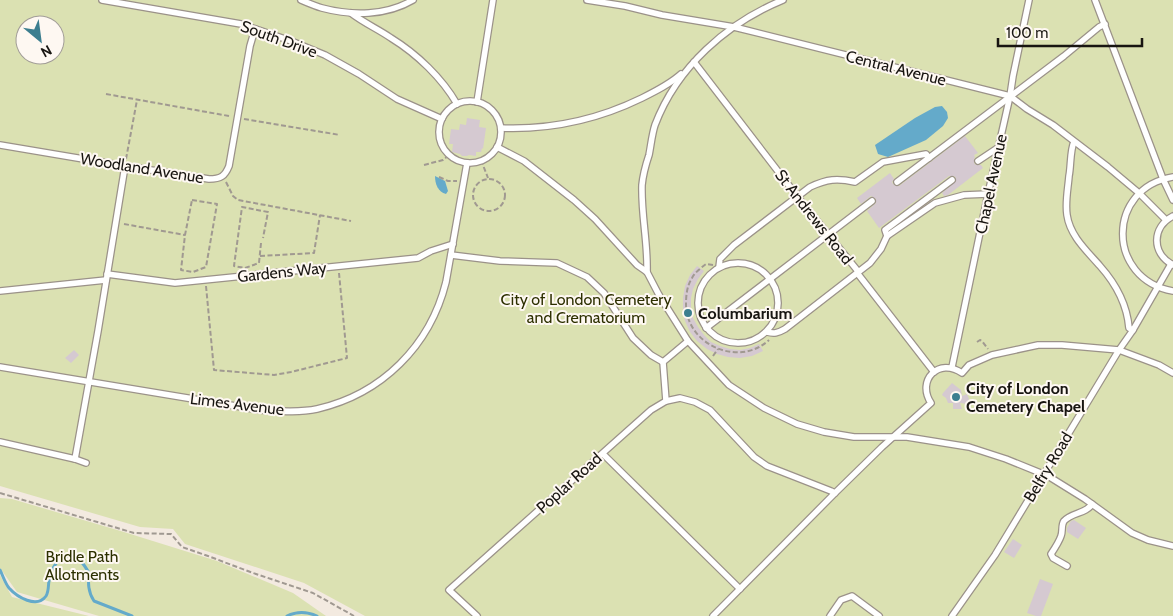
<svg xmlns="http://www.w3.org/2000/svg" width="1173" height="616" font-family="Cabin,sans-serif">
<rect width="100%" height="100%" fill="#f3eae0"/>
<g fill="#dbe1b2" fill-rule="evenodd">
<path d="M0,0H1173V616H365L304,583L185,544L173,529L140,527L0,486ZM25,25H55V55H25Z"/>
<polygon points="0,498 12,499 124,532 217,561 293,593 326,616 99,616 17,592 0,568"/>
<polygon points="0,575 12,597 89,616 0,616"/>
</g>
<g fill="#64aaca">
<polygon points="942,106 947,112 948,118 943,126 926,140 888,157 878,154 875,145 915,118 935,107"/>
<path d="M435,176L445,181L448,191L446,194C438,192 435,184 435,176Z"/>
</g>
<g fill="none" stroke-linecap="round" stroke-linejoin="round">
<g stroke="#64aaca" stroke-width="3">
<path d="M0,570C3,576 5,583 9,588C17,597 37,609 46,596C49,591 48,586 49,581C50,571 58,555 70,556C79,556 85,566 89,573C88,583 88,592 94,601L132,616"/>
<path d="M287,616C297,611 306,611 317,616"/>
</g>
</g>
<g fill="#d5c9d1">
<polygon points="467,118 480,120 479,127 486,128 483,149 482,148 481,152 476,152 476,156 469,155 467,156 462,156 460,154 452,152 453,144 449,144 451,129 459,130 460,124 466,125"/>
<polygon points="965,136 978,153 974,155 975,157 974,159 974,163 976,165 981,165 983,168 948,195 944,196 942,193 956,181 956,178 954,176 949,176 879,228 867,211 876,203 876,199 871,196 861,204 857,198 890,173 894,179 892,182 893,184 896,186 899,186"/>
<polygon points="697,266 704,271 698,279 693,289 691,298 691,308 693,318 698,327 704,335 711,342 720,346 730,349 740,350 750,348 759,344 763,351 752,356 740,358 728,357 717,354 707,349 697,341 690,332 685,321 683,310 683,298 685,286 690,275"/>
<polygon points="74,350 79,355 71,363 65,358"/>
<polygon points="952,383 961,390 962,396 967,394 969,399 967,404 960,403 962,409 953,409 953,403 948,403 946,398 942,395 943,393"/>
<polygon points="1074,520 1086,528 1078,539 1067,532 1067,528 1071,521"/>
<polygon points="1013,539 1022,545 1014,558 1004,552"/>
<polygon points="1040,579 1053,584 1041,616 1036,616 1027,613"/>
</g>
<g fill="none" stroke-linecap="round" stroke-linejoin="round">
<g stroke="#9b9289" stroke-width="8">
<g id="service">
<polyline points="102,0 241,24 291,41 325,55 359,74 397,99 442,119"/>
<path d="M301,0C308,3 315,6 322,8C352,16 386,16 413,0"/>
<polyline points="587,0 625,6 662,15 734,27 1010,96 1027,109 1053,125 1108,167 1139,193 1166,220"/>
<polyline points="1095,0 1163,179 1173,200"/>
<path d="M351,13C364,23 378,29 391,38C417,54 442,78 457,104"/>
<polyline points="694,62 797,196 857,270 858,274 934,372"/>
<circle cx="470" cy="132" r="31"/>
<polyline points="477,102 493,0"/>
<path d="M501,128C551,130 597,120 642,98C656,91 670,84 681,74"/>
<path d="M1074,142C1070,150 1071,167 1069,176C1068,189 1065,202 1067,215C1070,236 1087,251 1100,266C1116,284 1127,304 1129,328L1133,330"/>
<path d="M0,145L125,166L209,179C221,179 225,176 229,166L250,46L255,29"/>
<polyline points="497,147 524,161 574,200 595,219 637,265 647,272 659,295 688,341 729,385 764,408 797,424 824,432 854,437 907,437 969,447 1006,459 1048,476 1085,499 1132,533 1148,540 1173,546"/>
<polyline points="978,161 999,147"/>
<path d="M1173,177C1106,188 1106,279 1173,291"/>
<polyline points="897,182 1064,56 1099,27 1105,24"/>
<path d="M1173,216C1152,227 1151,253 1173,265"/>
<polyline points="887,236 935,203 964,195 988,194"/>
<polyline points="451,255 500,261 557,263 587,277 604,293 633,338 651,355 663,362"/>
<circle cx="738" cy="303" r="40"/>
<path d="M719,267L720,259L734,245L810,187C827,179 837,178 855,182L883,162L926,154L929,158"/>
<path d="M647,272C648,243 641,214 642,185C643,175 646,164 649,155C651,145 652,134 655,125C677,67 727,23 783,0"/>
<polyline points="107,274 175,283 418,258 431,251 453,244"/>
<polyline points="0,291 106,280"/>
<polyline points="706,328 872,201"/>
<path d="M767,332C774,334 778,333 785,329L870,263L881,249L887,236L885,230L952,180"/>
<path d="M0,367L260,410C278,411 299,413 317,409C382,394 430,346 446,282L467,163"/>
<polyline points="952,367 988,194 1010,96 1013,76 1029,0"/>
<polyline points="666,401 680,398 695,402 710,410 754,457 767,466 831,491 835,493"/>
<polyline points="0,442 75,459 98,331 125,166"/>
<polyline points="603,454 740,589"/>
<polyline points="75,459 86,463"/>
<path d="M1067,566L1053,558L1051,554C1055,548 1059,542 1061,536C1063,531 1061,525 1064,521C1072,512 1086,514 1092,504"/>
<polyline points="477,616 449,590 651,410 666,401 663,362 688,341"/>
<path d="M713,616L835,493L882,447L931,403C916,380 939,357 962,373L969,365L992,355L1038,345H1062L1119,350L1159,365L1173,373"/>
<polyline points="830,616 841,600 852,596 879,616"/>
<polyline points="952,616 995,555 1119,350 1133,330 1171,264"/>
</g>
</g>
<g stroke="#a09991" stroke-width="2" stroke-dasharray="5 2.5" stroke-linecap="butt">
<polyline points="106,94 229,116"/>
<polyline points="244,119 340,135"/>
<polyline points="126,159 137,100"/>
<polyline points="481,160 488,178"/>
<polyline points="424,165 443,160 449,155"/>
<polyline points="439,177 448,181 457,181"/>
<circle cx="489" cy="195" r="16"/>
<polyline points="226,182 233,196 238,200 351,221"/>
<polygon points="192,200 217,204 206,267 193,272 181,270 185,235"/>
<polyline points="124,224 185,235"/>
<polyline points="261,243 259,263 245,268 234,266 242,207 268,212 263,238"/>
<polyline points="260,256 314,253 320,215"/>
<path d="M713,265L706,264C701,268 695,272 692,278C687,286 686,295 686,304C686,345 739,368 769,340"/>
<polyline points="206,286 214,370 274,375 291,372 347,358 339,273"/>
<polyline points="977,342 980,340 982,341 988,349"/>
<polyline points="713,356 718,349"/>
<polyline points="0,493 134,533 171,534 182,547 208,556 253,573 313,593 354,616"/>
</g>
<use href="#service" stroke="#fff" stroke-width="5.5"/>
</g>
<g fill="#3c7e8f" stroke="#fef8f2" stroke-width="2">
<circle cx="688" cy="313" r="5"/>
<circle cx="956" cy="397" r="5"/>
</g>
<g text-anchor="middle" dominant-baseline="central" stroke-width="4" stroke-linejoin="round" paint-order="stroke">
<g font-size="16" fill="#181511" stroke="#fef8f2">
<text transform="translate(279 39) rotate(20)">South Drive</text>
<text transform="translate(896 68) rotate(14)">Central Avenue</text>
<text transform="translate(142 168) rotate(9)">Woodland Avenue</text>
<text transform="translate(991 184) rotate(-78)">Chapel Avenue</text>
<text transform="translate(814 217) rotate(52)">St Andrews Road</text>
<text transform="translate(282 272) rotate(-6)">Gardens Way</text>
<text transform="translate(237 404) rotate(7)">Limes Avenue</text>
<text transform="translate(1048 467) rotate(-59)">Belfry Road</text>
<text transform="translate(569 483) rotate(-42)">Poplar Road</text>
</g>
<g font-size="16" fill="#2d3000" stroke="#fef8f2">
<text x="586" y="299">City of London Cemetery<tspan x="586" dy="18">and Crematorium</tspan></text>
<text x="82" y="556">Bridle Path<tspan x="82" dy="18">Allotments</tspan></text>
</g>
<g font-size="16" font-weight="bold" fill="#181511" stroke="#fef8f2" text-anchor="start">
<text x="698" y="313">Columbarium</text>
<text x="966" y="388">City of London<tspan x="966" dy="18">Cemetery Chapel</tspan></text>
</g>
</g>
<g transform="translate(40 40) rotate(151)"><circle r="24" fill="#fef8f2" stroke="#a29d98"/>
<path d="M0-4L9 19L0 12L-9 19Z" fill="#3c7e8f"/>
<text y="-8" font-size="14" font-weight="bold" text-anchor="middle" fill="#181511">N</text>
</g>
<path d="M998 38v8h144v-8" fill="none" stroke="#181511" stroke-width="2.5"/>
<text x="1006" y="38" font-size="15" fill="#181511" stroke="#fef8f2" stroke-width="4" paint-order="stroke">100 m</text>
</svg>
